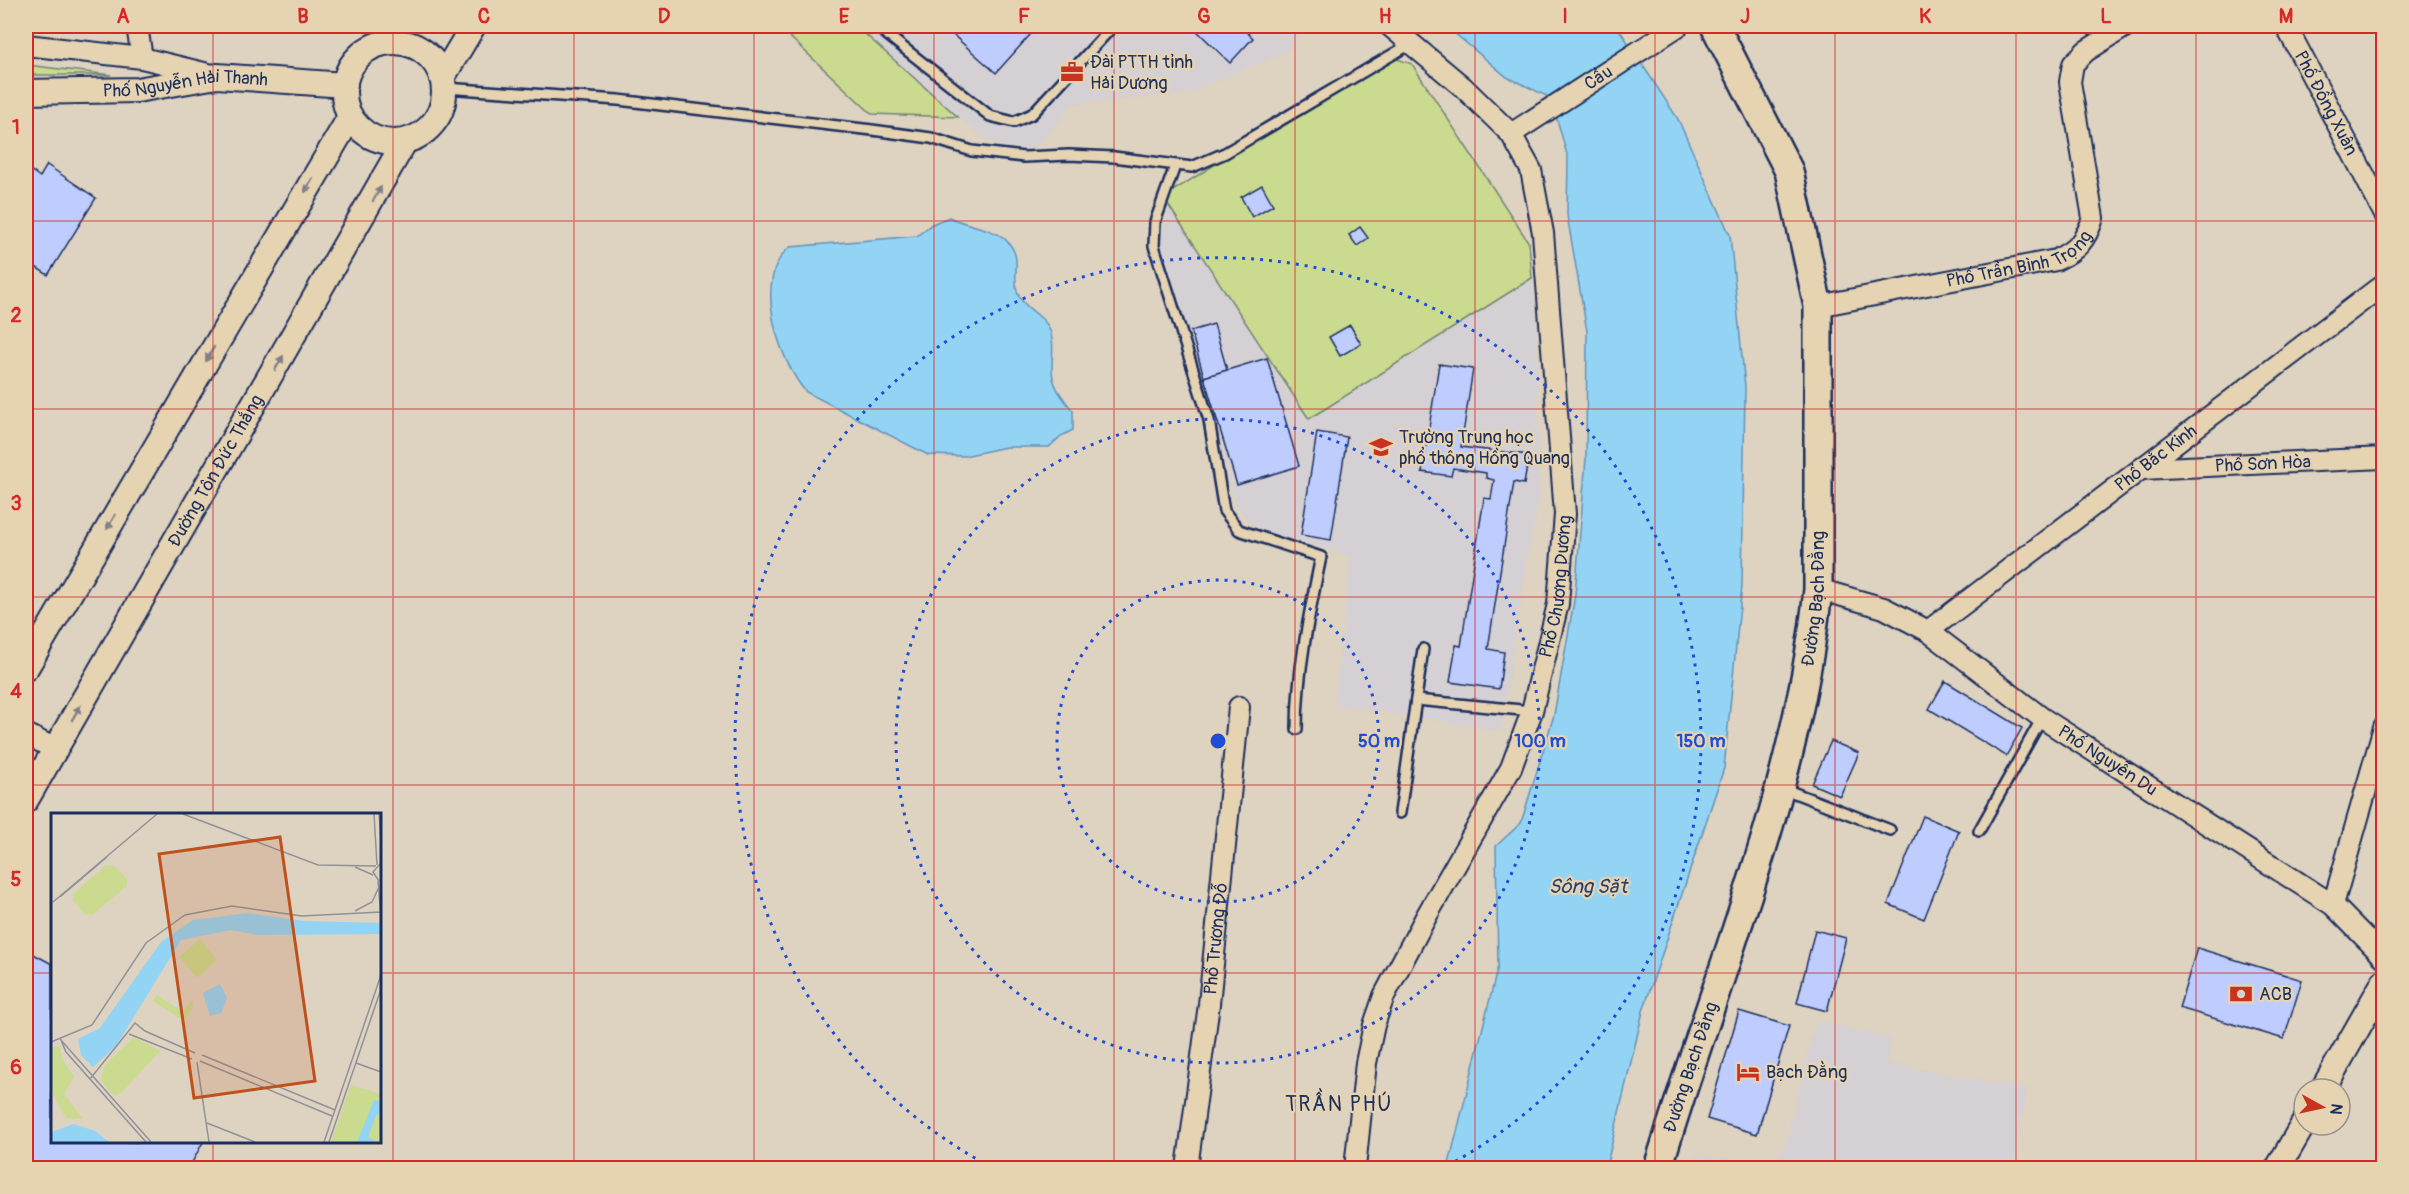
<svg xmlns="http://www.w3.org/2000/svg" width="2409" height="1194" font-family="Pangolin,sans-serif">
<rect width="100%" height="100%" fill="#ded2c0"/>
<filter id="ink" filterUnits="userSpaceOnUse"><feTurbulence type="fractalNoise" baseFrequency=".0167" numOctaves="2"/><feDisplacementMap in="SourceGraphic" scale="12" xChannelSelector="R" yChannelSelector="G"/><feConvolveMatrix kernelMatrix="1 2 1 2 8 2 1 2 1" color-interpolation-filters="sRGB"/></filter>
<g filter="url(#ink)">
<g fill="#d5d0d3">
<polygon points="856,26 1306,26 1286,51 1186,94 1073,104 1039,146 1024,150 1004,147 982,137"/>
<polygon points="1170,206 1309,419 1532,278 1537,317 1539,503 1528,551 1501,731 1334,704 1351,556 1267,533 1247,520 1235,504 1206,387 1161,250 1161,233"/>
<polygon points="1816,1021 1890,1039 1887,1063 2027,1089 2013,1168 1691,1168 1695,1154 1763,1165 1783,1151"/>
</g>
<g fill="#cada8f" stroke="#728476" stroke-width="1.5">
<polygon points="778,26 856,26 958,117 872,114"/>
<polygon points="1389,56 1412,64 1529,243 1532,278 1309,419 1163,197"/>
<polygon points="26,65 111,75 26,75"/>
</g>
<g fill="#93d4f4" stroke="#6392b8" stroke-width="1.5">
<polygon points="1446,26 1617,26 1678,119 1730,235 1745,387 1742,585 1724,768 1643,1011 1606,1168 1448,1168 1498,966 1496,846 1521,823 1554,715 1575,595 1586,458 1587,331 1567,215 1568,158 1551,98 1507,77"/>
<path d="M949,217C966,226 991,227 1005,239C1024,257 1012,272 1017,291C1022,308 1040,313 1048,326C1055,340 1052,352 1052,367C1051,385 1063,398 1073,411V430L1061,436L1049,447H1006L964,456L928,455L806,392C779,361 751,278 790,247L917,236L932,224Z"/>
</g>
<g fill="#bfcdfe" stroke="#1b2f5e" stroke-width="1.5">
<polygon points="943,26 1038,26 996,73"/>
<polygon points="1192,26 1240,26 1253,38 1230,63"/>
<polygon points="47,165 96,198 48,275 26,261 26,167 40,177"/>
<polygon points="1262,185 1273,205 1252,217 1241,197"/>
<polygon points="1360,227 1368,238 1357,246 1349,235"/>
<polygon points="1214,324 1227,370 1204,377 1191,331"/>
<polygon points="1350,325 1361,344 1340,356 1329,337"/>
<polygon points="1267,358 1299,466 1237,485 1204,377"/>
<polygon points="1439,364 1473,369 1461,447 1529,455 1524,484 1514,482 1488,649 1504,652 1499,689 1450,682 1456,645 1461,646 1484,498 1491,499 1494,480 1486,478 1486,473 1453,468 1451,476 1422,472"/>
<polygon points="1317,432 1347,437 1331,540 1301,535"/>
<polygon points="1945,681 2022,728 2006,756 1929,709"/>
<polygon points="1831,741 1859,753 1840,796 1812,784"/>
<polygon points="1923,816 1959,831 1924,919 1888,904"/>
<polygon points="1815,930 1846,938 1827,1011 1797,1003"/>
<polygon points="2197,948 2302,980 2284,1039 2179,1008"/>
<polygon points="28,951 52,964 52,1142 203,1142 189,1168 26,1168 26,956"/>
<polygon points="1739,1011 1789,1026 1757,1134 1707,1119"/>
</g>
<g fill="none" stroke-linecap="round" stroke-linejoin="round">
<g stroke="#1b2f5e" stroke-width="14">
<g id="service">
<polyline points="876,26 990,116 1014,122 1032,114 1113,26"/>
<polyline points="445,88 618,100 872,130 931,138 972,151 1024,157 1069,155 1114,157 1192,167 1225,153 1412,43"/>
<path d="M1175,166L1155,222L1154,246L1209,420L1224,511L1239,530L1321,557C1309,614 1297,672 1297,729"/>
<polyline points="1416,700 1532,711"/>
<polyline points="1782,788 1890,830"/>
<polyline points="1400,813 1423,649"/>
<polyline points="1979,831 2042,718"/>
</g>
</g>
<g stroke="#1b2f5e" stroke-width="24">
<g id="minor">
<polyline points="137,26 142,58"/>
<path id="s1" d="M2286,26L2384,213"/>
<polyline points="26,45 142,58 212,75"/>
<path id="s2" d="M1511,134L1678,26"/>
<path id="s3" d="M1818,306L2056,260C2077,250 2086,240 2093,218L2070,82L2073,64L2086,51L2126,26"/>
<path id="s4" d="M2141,469L2384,458"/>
<path id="s5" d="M1818,589L1884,608L1928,631L2042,718L2333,905L2384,957"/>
<path id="s6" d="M1928,631L2384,284"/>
<polyline points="26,734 55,749"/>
<polyline points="2333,905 2384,727"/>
<path id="s7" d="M1187,1168L1209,1004L1239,707"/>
<path id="s8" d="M1355,1168L1366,1063L1374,1025L1384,996L1427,915L1511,768L1532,711L1558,604L1565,514L1543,233L1531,170L1511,134L1463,87L1390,26"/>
</g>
</g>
<g stroke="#1b2f5e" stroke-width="28">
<g id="tertiary">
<circle cx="394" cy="92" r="50"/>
<polyline points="442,78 473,26"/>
<path id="s9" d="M26,92L137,90L217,76L345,85"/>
<polyline points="26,668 350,117"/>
<path id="s10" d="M26,800L405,141"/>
<polyline points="2323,1089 2384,982"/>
<polyline points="2278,1168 2304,1123"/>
</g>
</g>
<g stroke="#1b2f5e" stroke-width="32">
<g id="secondary">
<path id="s11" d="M1658,1168C1715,978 1798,789 1818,589V306L1789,171L1715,26"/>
</g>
</g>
<use href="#service" stroke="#e6d3b1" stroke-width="9"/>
<use href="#minor" stroke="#e6d3b1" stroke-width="20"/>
<use href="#tertiary" stroke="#e6d3b1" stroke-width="24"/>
<use href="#secondary" stroke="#e6d3b1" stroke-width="27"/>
</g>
<defs><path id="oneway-solid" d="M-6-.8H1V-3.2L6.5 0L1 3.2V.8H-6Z" transform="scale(1.5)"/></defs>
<g fill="#808188">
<use href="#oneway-solid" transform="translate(309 185) rotate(120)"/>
<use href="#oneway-solid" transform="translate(377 194) rotate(-60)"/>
<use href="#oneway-solid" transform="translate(210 354) rotate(120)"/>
<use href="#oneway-solid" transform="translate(279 363) rotate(-60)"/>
<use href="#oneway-solid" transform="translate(111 522) rotate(120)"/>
<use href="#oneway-solid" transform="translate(76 713) rotate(-60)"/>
</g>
</g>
<path fill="none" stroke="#d62828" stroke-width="1.5" stroke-opacity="0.55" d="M213,26V814M393,26V1168M574,26V1168M754,26V1168M934,26V1168M1114,26V1168M1295,26V1168M1475,26V1168M1655,26V1168M1835,26V1168M2016,26V1168M2196,26V1168M26,221H2384M26,409H2384M26,597H2384M26,785H2384M26,973H52M380,973H2384M213,1142V1168"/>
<g fill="none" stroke="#1d4ed8" stroke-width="3" stroke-dasharray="3 6">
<circle cx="1218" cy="741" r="161"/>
<circle cx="1218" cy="741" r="322"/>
<path d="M991 1167A483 483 0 1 1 1445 1167"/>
</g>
<defs>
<g id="office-bare" transform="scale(1.8)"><path d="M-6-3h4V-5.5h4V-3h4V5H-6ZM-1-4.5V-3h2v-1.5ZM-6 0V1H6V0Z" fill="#c8321e" stroke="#e6d3b1" stroke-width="2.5" paint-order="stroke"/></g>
<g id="school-bare" transform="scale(1.8)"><path d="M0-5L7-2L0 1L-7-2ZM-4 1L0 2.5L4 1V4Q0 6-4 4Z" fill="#c8321e" stroke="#e6d3b1" stroke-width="2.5" paint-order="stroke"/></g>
<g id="bank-bare" transform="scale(1.8)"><path d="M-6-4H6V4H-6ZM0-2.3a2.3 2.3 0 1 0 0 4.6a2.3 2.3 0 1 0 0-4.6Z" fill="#c8321e" stroke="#e6d3b1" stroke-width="2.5" paint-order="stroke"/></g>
<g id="hotel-bare" transform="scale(1.8)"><path d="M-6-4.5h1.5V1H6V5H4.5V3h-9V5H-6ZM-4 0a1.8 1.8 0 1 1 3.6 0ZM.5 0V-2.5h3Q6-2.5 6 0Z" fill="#c8321e" stroke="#e6d3b1" stroke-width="2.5" paint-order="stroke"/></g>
</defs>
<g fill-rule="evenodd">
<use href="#office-bare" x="1072" y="72"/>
<use href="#school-bare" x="1381" y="447"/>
<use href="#bank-bare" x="2241" y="994"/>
<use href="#hotel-bare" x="1748" y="1072"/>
</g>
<g text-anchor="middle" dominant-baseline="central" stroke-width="4.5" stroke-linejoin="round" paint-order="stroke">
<g font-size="18" fill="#1b2f5e" stroke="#e6d3b1" text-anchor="start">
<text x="1090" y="62">Đài PTTH tỉnh<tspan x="1090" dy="21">Hải Dương</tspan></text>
<text x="1399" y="437">Trường Trung học<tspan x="1399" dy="21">phổ thông Hồng Quang</tspan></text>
<text x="2259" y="994">ACB</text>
<text x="1766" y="1072">Bạch Đằng</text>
</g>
<g font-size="18" fill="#1b2f5e" stroke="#e6d3b1">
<text stroke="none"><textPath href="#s2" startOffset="104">Cầu</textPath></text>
<text stroke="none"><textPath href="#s9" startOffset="160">Phố Nguyễn Hải Thanh</textPath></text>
<text stroke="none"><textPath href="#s1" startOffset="87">Phố Đồng Xuân</textPath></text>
<text stroke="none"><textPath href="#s3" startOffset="208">Phố Trần Bình Trọng</textPath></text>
<text stroke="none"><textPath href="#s6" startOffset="286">Phố Bắc Kinh</textPath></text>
<text stroke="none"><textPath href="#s4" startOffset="122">Phố Sơn Hòa</textPath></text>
<text stroke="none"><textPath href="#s10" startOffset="380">Đường Tôn Đức Thắng</textPath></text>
<text stroke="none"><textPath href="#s8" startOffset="624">Phố Chương Dương</textPath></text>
<text stroke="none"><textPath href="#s11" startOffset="592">Đường Bạch Đằng</textPath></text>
<text stroke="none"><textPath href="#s5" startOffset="340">Phố Nguyễn Du</textPath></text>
<text stroke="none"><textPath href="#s7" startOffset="231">Phố Trương Đỗ</textPath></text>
<text stroke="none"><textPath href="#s11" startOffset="106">Đường Bạch Đằng</textPath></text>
</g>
<g font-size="20" font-style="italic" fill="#27406d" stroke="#e6d3b1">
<text x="1588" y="886">Sông Sặt</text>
</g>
<g font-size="21" letter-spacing="1.5" fill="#1b2f5e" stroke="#e6d3b1">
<text x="1339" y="1104">TRẦN PHÚ</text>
</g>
</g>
<g transform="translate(51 813)">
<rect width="330" height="330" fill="#ded2c0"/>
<path d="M55,52L65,54L76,66V73L42,101L35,102L22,88V81ZM149,126L166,147L146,165L128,144ZM106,182L132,199L141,187L142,195L133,208L102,188ZM83,224L109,238L71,279L63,283L50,268L53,253ZM9,233L10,244L23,264L13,281L32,306L15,305L0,278V235ZM300,272L330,281V329H280Z" fill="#cada8f"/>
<path d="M196,100L253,108L330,110V121L207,122L180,117L130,127L65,233L42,254L30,242L27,226L49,215L110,129L142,107ZM169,171L176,185L170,200L159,203L152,180ZM323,287L330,288V302H325L317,324L326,329H306ZM23,311L44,318L58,329H0V319Z" fill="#93d4f4"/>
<path fill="none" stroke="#909199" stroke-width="1.5" d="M132,1L267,52L325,53M323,1L326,52M328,1L330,27M304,54L322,62M327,68L330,104M328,68L322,59L330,50M9,84L56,44M2,89L106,1M304,98L321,89L328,74M78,221L141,246M9,226L100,329M10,227L15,239L95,329M0,229L41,212L95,130L134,102L181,93L251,103L330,99M151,242L284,297M149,248L281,303M146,249L158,329M305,250L330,259M39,266L84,210L94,218L144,240M156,310L204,329M273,329L330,162M278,329L330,176"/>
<path fill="#bf511c" fill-opacity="0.15" stroke="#bf511c" stroke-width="3" d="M229,24L264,268L143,285L108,41Z"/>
<rect width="330" height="330" fill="none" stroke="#1b2f5e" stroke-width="3"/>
</g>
<circle cx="1218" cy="741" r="9" fill="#1d4ed8" stroke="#e6d3b1" stroke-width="3"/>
<g font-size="18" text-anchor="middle" font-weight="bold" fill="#1d4ed8" stroke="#e6d3b1" stroke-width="4.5" stroke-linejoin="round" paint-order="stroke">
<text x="1379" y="747">50 m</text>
<text x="1540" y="747">100 m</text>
<text x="1701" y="747">150 m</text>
</g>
<rect width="2409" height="1194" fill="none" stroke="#e6d3b1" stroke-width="66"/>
<g transform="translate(2322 1107) rotate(98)"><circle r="28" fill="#e6d3b1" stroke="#959190" stroke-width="1.5"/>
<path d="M0-4.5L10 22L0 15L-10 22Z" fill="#c8321e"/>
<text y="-9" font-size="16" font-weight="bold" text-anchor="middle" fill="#1b2f5e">N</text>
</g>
<rect x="33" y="33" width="2343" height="1128" fill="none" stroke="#d62828" stroke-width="2"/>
<g font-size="20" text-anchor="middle" font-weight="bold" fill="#d62828">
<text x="123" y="23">A</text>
<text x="303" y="23">B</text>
<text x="484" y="23">C</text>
<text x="664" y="23">D</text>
<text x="844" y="23">E</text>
<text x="1024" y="23">F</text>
<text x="1204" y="23">G</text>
<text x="1385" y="23">H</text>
<text x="1565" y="23">I</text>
<text x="1745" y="23">J</text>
<text x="1925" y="23">K</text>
<text x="2106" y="23">L</text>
<text x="2286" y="23">M</text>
<text x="16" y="134">1</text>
<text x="16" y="322">2</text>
<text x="16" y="510">3</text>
<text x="16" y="698">4</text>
<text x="16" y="886">5</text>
<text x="16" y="1074">6</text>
</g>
</svg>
